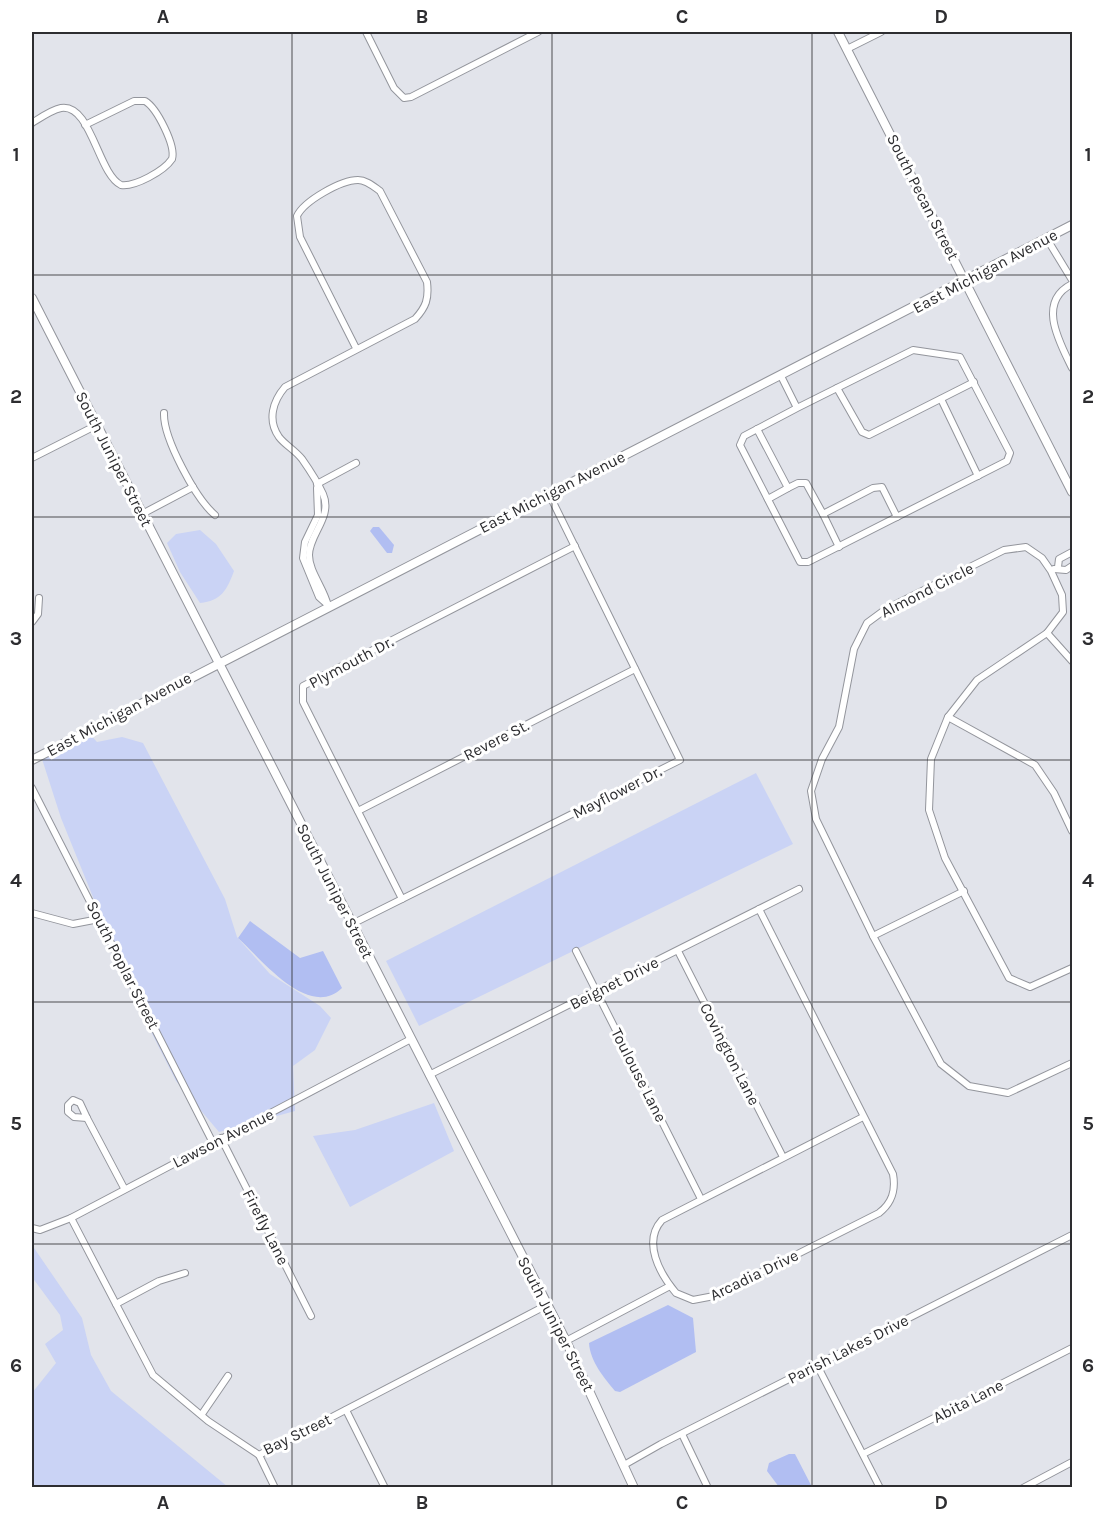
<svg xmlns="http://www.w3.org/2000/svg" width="1104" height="1519" font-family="Karla,sans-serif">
<rect width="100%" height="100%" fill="#e2e4eb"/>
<g fill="#cad3f5">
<path d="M200,530L216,544L234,571C227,590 221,601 200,603L180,572L167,543L176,534Z"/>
<polygon points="89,733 97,742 122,737 143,743 225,899 237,937 270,974 320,1006 331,1018 315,1050 293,1066 295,1111 219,1132 176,1081 133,996 61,818 42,759"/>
<polygon points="756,773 793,844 419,1026 386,961"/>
<polygon points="434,1103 454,1151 350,1207 313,1136 355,1130"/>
<polygon points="32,1245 82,1318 91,1355 111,1391 228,1487 32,1487 32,1393 56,1363 45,1344 63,1330 60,1315 32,1277"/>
</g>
<g fill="#b1bef2">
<polygon points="373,527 379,527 394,545 392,553 387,553 370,531"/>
<path d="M250,921L300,958L323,951L342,988C309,1020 262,960 238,938Z"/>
<path d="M668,1305L693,1318L696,1352L620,1392L615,1391C604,1378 590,1361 589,1343Z"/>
<polygon points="789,1454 795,1454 812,1487 779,1487 767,1471 769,1463"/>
</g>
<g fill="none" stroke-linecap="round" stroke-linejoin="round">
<g stroke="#93959c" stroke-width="8">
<g id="street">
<polyline points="366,32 394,88 404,98 411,97 538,32"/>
<polyline points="847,49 881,32"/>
<path d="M32,123C40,118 51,110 61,108C91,103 98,174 121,185C135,187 164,171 172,159C176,146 157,108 145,101H134L85,125"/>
<polyline points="1047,239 1072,280"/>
<path d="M1072,284C1036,302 1060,343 1072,368"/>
<polyline points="781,376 797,408 913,350 960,357 1010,453 1007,461 808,562 800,562 740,445 744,436 797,408"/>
<polyline points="837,388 862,432 869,435 974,382"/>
<polyline points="941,399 978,476"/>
<path d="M164,413C163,438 196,499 215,515"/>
<polyline points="757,429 788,488 768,499"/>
<polyline points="32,458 97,425"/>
<polyline points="317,484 356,463"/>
<polyline points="317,488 318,515 305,542 303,558 319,597 328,605"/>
<polyline points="788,488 798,483 806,483 823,514 873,488 882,487 897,517"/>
<polyline points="142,514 193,487"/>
<polyline points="823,514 839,547"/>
<polyline points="1058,567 1059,559 1072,552"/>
<polyline points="1054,569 1066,570 1072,566"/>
<path d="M328,606C324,588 309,572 309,555C309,534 333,517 323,494C318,483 309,469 302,459C295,450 285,445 279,437C267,420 273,401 285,387L415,319C426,307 429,299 427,282L380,191C373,186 366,180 358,180C341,180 304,201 297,216L300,237L356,348"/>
<polyline points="32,622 38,614 39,598"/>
<polyline points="1047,633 1072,661"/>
<polyline points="948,717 1035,765 1054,793 1072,831"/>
<polyline points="32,788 213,1143"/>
<polyline points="358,811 635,669"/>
<polyline points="402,899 303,702 303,686 575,546"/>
<path d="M759,909L893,1174C896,1191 892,1203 879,1213L714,1296L693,1300L676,1293C660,1274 642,1242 662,1220L863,1117"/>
<polyline points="32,913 73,924 99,919"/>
<polyline points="352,924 680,760 549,494"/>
<polyline points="873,936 964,891"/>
<polyline points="576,951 701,1199"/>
<polyline points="678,951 783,1157"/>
<polyline points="1072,968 1030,987 1009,978 945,858 929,810 931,759 948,717 977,680 1047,633 1063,612 1062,595 1051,571 1042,558 1026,547 1004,550 886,609 867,623 854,649 839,727 822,759 811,791 816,819 873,936 941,1064 969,1086 1008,1093 1072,1063"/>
<polyline points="429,1075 799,889"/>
<polygon points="73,1100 80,1103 87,1118 74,1117 68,1112 68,1105"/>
<polyline points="87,1118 124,1188"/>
<polyline points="221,1138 311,1316"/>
<polyline points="71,1218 153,1375 208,1421 259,1455 547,1305"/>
<polyline points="32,1228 40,1230 71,1218 411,1039"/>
<polyline points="116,1304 159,1281 185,1273"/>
<polyline points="566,1341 670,1286"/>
<polyline points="817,1365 880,1488"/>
<polyline points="346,1410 385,1488"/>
<polyline points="202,1414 228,1376"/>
<polyline points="682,1434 708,1488"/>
<polyline points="863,1454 1072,1348"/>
<polyline points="259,1455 275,1488"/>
<polyline points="624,1465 661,1444 1072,1235"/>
<polyline points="1023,1488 1072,1462"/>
</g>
</g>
<g stroke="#93959c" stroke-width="10">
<g id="secondary">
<polyline points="838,32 1072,492"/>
<polyline points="32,298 566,1341 634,1488"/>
<polyline points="32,760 1072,225"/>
</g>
</g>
<use href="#street" stroke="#fff" stroke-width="6"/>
<use href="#secondary" stroke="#fff" stroke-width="8"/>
</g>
<path fill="none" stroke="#2d2d30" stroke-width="1.5" stroke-opacity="0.55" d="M292,32V1488M552,32V1488M812,32V1488M32,275H1072M32,517H1072M32,760H1072M32,1002H1072M32,1244H1072"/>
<g text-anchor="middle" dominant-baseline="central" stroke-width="6" stroke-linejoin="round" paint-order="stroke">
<g font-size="16" fill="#2d2d30" stroke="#fff">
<text transform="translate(923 197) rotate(63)">South Pecan Street</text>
<text transform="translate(985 271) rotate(-28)">East Michigan Avenue</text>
<text transform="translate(114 459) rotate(63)">South Juniper Street</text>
<text transform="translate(552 492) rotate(-27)">East Michigan Avenue</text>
<text transform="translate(927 590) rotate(-27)">Almond Circle</text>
<text transform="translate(351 662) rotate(-28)">Plymouth Dr.</text>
<text transform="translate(119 714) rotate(-28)">East Michigan Avenue</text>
<text transform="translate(496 740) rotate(-27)">Revere St.</text>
<text transform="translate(617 792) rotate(-27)">Mayflower Dr.</text>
<text transform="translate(335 891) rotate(63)">South Juniper Street</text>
<text transform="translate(123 965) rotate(63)">South Poplar Street</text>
<text transform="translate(614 983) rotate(-27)">Beignet Drive</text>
<text transform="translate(730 1054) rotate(63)">Covington Lane</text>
<text transform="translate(639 1075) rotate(63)">Toulouse Lane</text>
<text transform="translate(223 1138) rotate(-27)">Lawson Avenue</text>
<text transform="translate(266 1227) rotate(63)">Firefly Lane</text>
<text transform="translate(754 1275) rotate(-26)">Arcadia Drive</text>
<text transform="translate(556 1324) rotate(63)">South Juniper Street</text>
<text transform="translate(848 1349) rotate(-27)">Parish Lakes Drive</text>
<text transform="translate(968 1401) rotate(-27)">Abita Lane</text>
<text transform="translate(297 1434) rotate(-26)">Bay Street</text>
</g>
</g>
<rect width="1104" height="1519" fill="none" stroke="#ffffff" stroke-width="66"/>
<rect x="33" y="33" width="1038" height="1453" fill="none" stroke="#2d2d30" stroke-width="2"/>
<g font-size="20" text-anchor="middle" font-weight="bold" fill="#2d2d30">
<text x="163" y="23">A</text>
<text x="422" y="23">B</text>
<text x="682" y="23">C</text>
<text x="941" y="23">D</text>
<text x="16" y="161">1</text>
<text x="1088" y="161">1</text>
<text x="16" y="403">2</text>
<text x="1088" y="403">2</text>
<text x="16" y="645">3</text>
<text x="1088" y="645">3</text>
<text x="16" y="887">4</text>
<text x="1088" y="887">4</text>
<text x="16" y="1130">5</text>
<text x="1088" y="1130">5</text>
<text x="16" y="1372">6</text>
<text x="1088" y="1372">6</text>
<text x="163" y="1509">A</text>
<text x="422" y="1509">B</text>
<text x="682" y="1509">C</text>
<text x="941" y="1509">D</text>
</g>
</svg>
